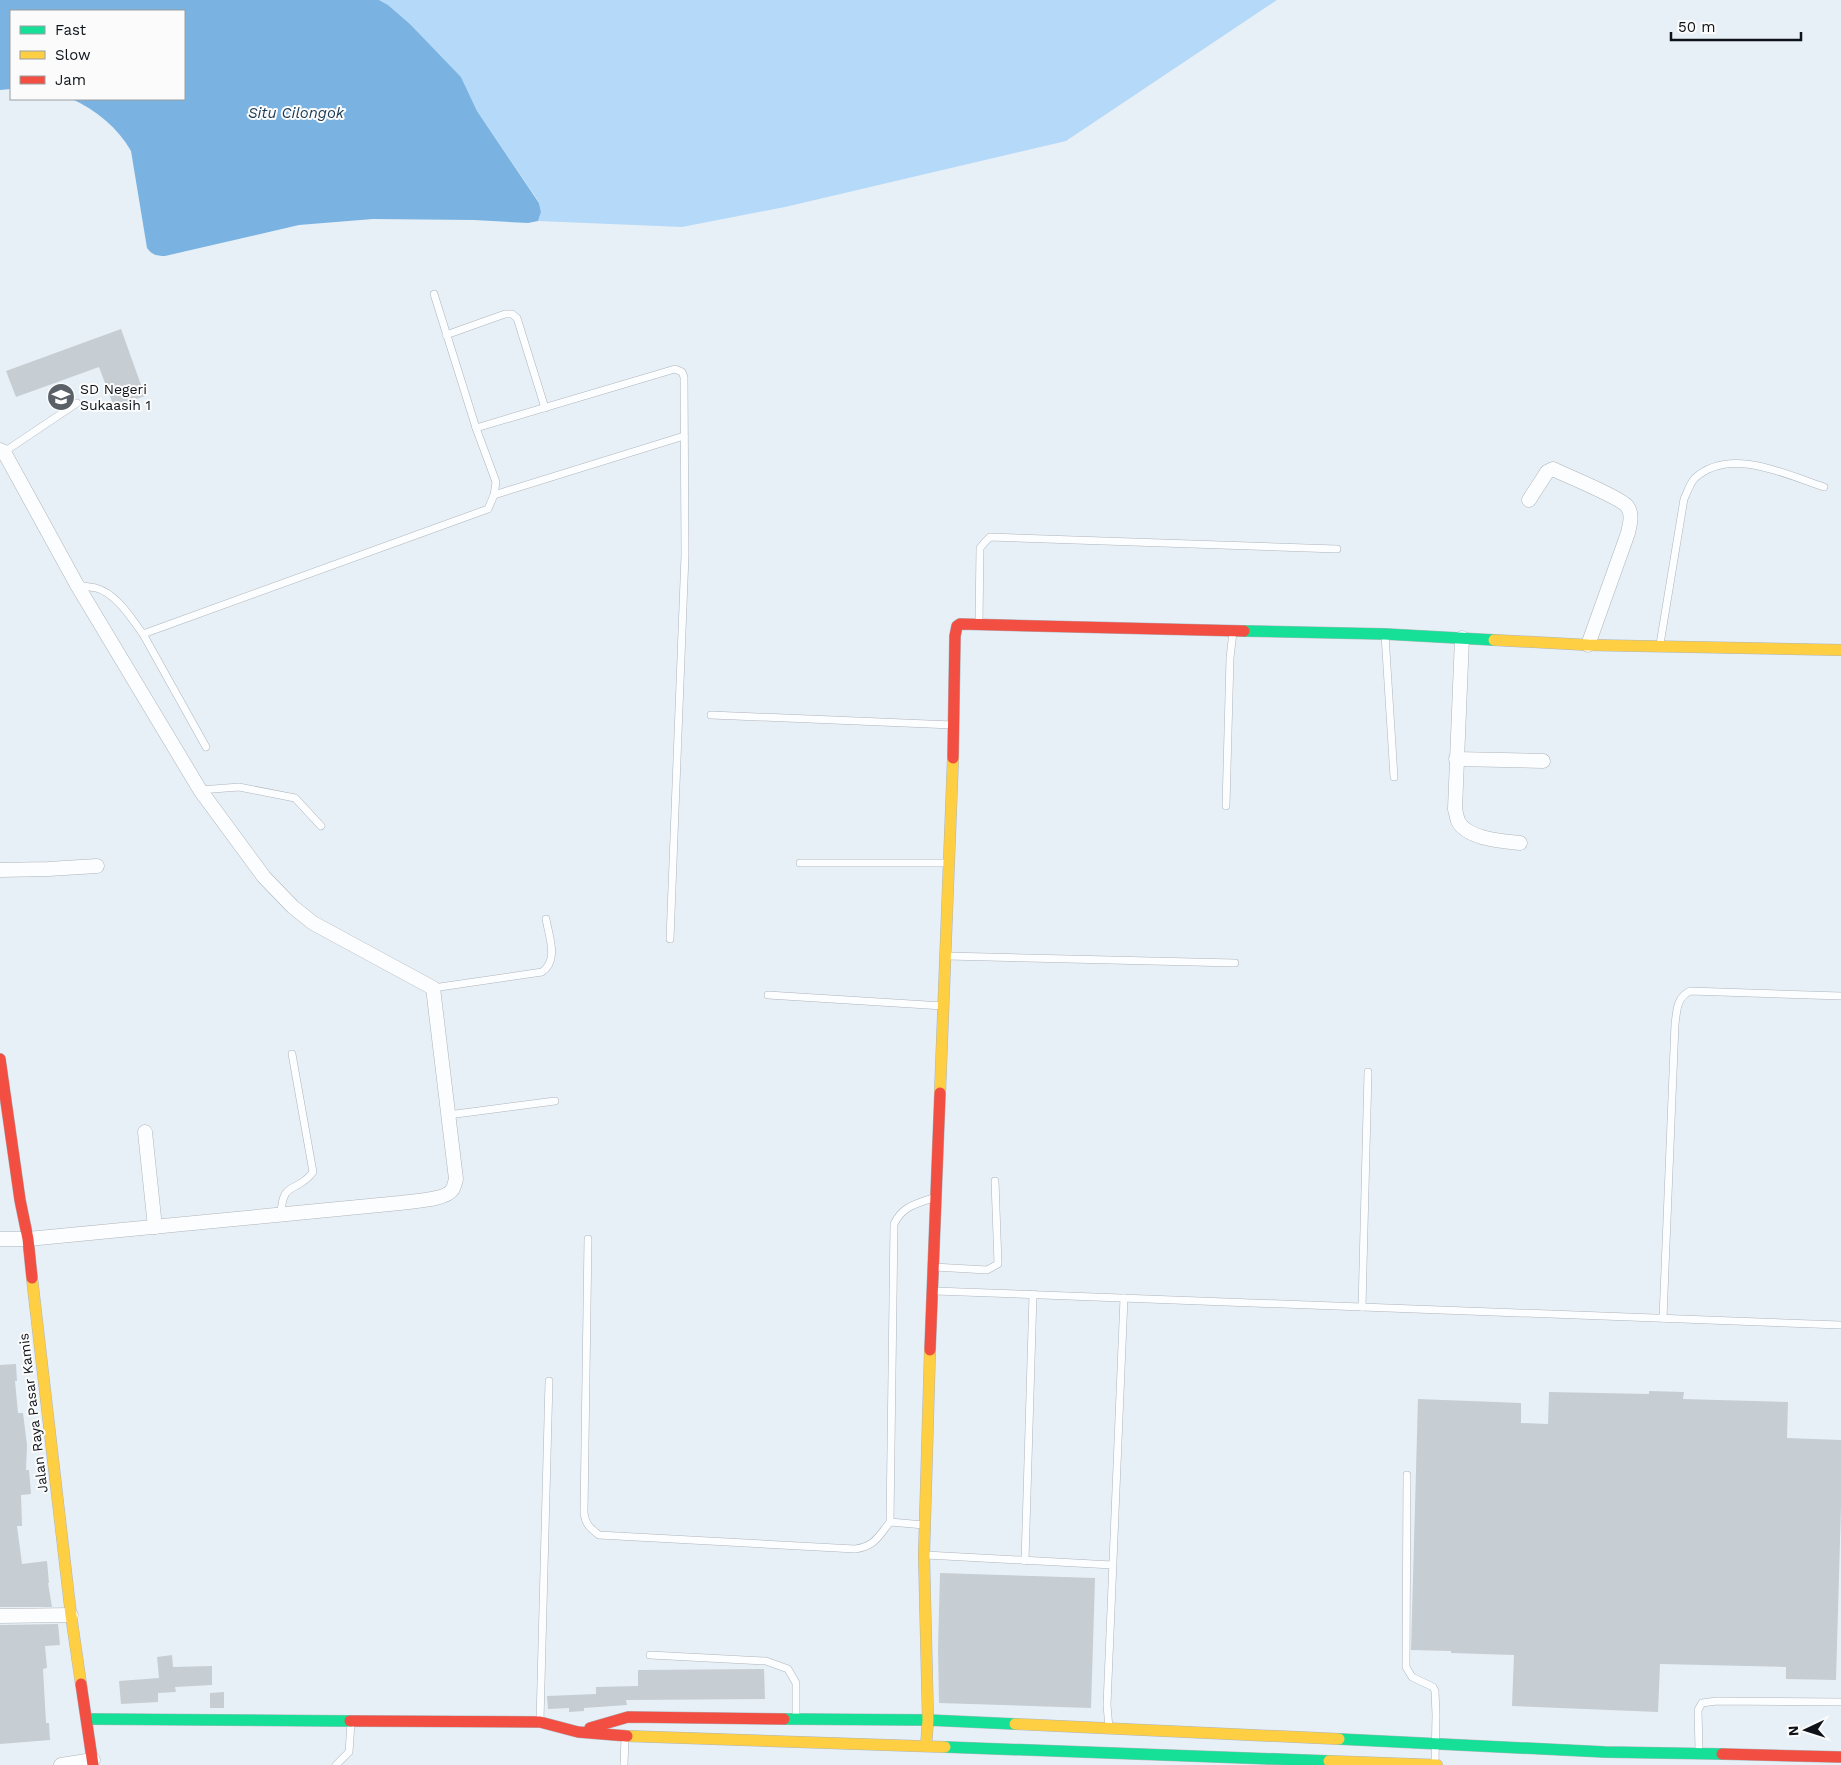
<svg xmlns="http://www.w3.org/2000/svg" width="1841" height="1765" font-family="'Work Sans',sans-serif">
<rect width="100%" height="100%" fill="#e8f0f7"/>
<polygon fill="#b5d9f8" points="379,0 1277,0 1066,141 785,207 682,227 538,221 541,212 539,202 477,111 461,77 410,24 388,5"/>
<path fill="#7ab3e1" d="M0,0H379L388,5L410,24L461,77L477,111L539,203L541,212L538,221L528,223L474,220L373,219L299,225L165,256C157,256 152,255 147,248L131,151C118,128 96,110 72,99H184V11H11V89L0,90Z"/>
<g fill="#c6cdd3">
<polygon points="121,329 145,396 114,407 99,367 16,397 6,371"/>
<polygon points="16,1364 17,1381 15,1381 18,1413 23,1413 27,1445 26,1470 29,1470 31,1494 21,1495 22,1526 17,1526 22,1564 47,1561 49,1583 48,1583 52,1607 0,1607 0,1365"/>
<polygon points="1649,1391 1684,1392 1683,1399 1788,1402 1787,1438 1841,1440 1841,1506 1836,1680 1786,1679 1786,1667 1660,1664 1658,1712 1512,1706 1514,1655 1451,1653 1451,1651 1411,1650 1418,1399 1521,1403 1521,1423 1548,1424 1549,1392 1649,1394"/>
<polygon points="940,1573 1095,1578 1091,1708 939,1703 938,1649"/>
<polygon points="58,1624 60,1645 45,1646 47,1668 43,1669 46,1723 49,1723 50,1740 0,1744 0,1625"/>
<polygon points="172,1655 173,1667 212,1666 212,1685 175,1687 176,1692 158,1693 158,1702 121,1704 119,1681 159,1678 157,1657"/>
<polygon points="764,1669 765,1699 626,1700 627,1705 584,1708 584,1711 569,1712 569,1708 548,1709 547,1696 596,1694 596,1687 638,1686 638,1670"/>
<polygon points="224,1692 224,1708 210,1708 210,1693"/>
</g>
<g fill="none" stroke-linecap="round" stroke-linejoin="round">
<g stroke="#aeb5bb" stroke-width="8">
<g id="lane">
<polyline points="446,335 505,314 512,314 517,318 545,408"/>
<polyline points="476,428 675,369 682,372 684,377 685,555 670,939"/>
<polyline points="4,452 77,403"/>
<polyline points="494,495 684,436"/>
<path d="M77,585C83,586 90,587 96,588C117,594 131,618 143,634L488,509L494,495L496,482L476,428L434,294"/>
<polyline points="979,623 980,548 985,542 990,537 1337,549"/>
<polyline points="143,634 206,747"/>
<polyline points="1385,635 1394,777"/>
<path d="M1660,644L1684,499C1687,493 1690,483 1695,478C1730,446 1787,475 1824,487"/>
<polyline points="711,715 952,725"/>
<polyline points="200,790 239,787 295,798 321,826"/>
<polyline points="1226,806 1230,658 1233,632"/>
<polyline points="800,863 948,863"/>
<polyline points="947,956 1235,963"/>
<path d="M433,988L542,972C559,960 549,937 546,919"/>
<polyline points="768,995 943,1006"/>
<polyline points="448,1115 555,1101"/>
<path d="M281,1215C282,1179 297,1194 313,1172L292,1054"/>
<path d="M588,1239L584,1512C585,1524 590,1528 599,1535L855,1549C875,1546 878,1537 890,1522L894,1224C902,1207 915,1204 933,1198"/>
<polyline points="934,1267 987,1270 998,1264 995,1181"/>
<polyline points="935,1291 1841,1325"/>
<polyline points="1362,1307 1368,1072"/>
<path d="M1663,1318L1675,1024C1677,1011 1676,998 1690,991L1841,996"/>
<polyline points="1407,1475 1406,1667 1412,1677 1433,1687 1435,1691 1436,1715 1435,1764"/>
<polyline points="890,1522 924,1525"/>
<polyline points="926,1555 1112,1565"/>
<polyline points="1025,1561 1033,1294"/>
<polyline points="650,1655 766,1661 788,1669 796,1683 796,1717"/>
<polyline points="540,1721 549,1381"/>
<polyline points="1109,1728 1107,1705 1124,1298"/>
<polyline points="1699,1750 1698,1710 1702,1703 1717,1701 1841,1702"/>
<polyline points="336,1765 349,1752 351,1723"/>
<polyline points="624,1765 625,1738"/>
</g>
</g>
<g stroke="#aeb5bb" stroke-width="15">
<g id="street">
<path d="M0,450L4,452L77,585L200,790L264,877L293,907L313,923L433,988L456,1179C455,1182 454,1188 452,1190C446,1200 411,1201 400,1203L28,1239H0"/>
<path d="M1529,500L1547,472L1553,469C1567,476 1619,497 1627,506C1633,514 1630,524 1628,533L1588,645"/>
<path d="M1462,638L1455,809C1456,813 1457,818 1458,821C1467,839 1502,841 1520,843"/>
<polyline points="1456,759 1543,761"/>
<polyline points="0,870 48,869 97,866"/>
<polyline points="145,1132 155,1227"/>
<polyline points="0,1616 71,1615"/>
<polyline points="61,1765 93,1760"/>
</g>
</g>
<g stroke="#aeb5bb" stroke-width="12">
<g id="fast">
<polyline points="1244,631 1385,634 1494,640"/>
<polyline points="87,1719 350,1721"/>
<polyline points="784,1719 928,1720 1015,1724"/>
<polyline points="1339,1739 1605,1752 1722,1754"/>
<polyline points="945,1747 1329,1761"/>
</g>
</g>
<g stroke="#aeb5bb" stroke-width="12">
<g id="slow">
<polyline points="1494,640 1588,645 1841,650"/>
<polyline points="940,1093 953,758"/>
<polyline points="32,1278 71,1615 81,1684"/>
<polyline points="1015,1724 1339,1739"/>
<polyline points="627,1736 945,1747"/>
<polyline points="926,1746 928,1720 924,1555 930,1350"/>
<polyline points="1329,1761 1437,1765"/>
</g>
</g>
<g stroke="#aeb5bb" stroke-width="12">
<g id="jam">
<polyline points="953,758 955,636 957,626 960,624 1244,631"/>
<polyline points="0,1059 20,1200 28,1239 32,1278"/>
<polyline points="930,1350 940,1093"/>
<polyline points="81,1684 93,1765"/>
<polyline points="350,1721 540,1722 578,1732 627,1736"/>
<polyline points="590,1728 628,1717 784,1719"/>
<polyline points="1722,1754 1841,1757"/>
</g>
</g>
<use href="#lane" stroke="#fcfdfe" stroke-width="7"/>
<use href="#street" stroke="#fcfdfe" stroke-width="14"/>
<use href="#fast" stroke="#16e098" stroke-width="11"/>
<use href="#slow" stroke="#ffcf43" stroke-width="11"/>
<use href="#jam" stroke="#f24e42" stroke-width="11"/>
</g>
<defs>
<g id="school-disc" transform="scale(1.4375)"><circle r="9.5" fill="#5a6067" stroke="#fbfbfb"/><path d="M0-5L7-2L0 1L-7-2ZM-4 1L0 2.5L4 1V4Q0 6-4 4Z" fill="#fff"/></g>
</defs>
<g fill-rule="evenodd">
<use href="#school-disc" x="61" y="397"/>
</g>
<g text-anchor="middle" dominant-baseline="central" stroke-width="4" stroke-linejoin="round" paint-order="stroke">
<g font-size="14" fill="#0d1319" stroke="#fbfbfb" text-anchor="start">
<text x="80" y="389">SD Negeri<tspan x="80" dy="16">Sukaasih 1</tspan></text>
</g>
<g font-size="14" fill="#0d1319" stroke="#fbfbfb">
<text transform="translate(33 1413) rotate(-97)">Jalan Raya Pasar Kamis</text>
</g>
<g font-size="15" font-style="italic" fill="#183853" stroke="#fbfbfb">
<text x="296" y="113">Situ Cilongok</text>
</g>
</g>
<rect x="10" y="10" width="175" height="90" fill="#fbfbfb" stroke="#9c9ea1"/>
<rect x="20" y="26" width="25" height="8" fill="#16e098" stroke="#9c9ea1"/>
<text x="55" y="35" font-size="15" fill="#0d1319">Fast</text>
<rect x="20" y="51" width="25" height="8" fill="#ffcf43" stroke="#9c9ea1"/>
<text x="55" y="60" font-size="15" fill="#0d1319">Slow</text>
<rect x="20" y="76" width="25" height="8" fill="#f24e42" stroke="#9c9ea1"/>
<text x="55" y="85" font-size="15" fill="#0d1319">Jam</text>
<g transform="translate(1806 1730) rotate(266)" stroke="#fbfbfb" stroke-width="4" paint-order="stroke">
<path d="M0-4L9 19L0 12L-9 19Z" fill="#0d1319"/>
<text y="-8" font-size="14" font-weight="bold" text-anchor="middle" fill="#0d1319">N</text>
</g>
<path d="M1671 32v8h130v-8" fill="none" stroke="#0d1319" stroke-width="2.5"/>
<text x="1678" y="32" font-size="15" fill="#0d1319" stroke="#fbfbfb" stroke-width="4" paint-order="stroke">50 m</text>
</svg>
